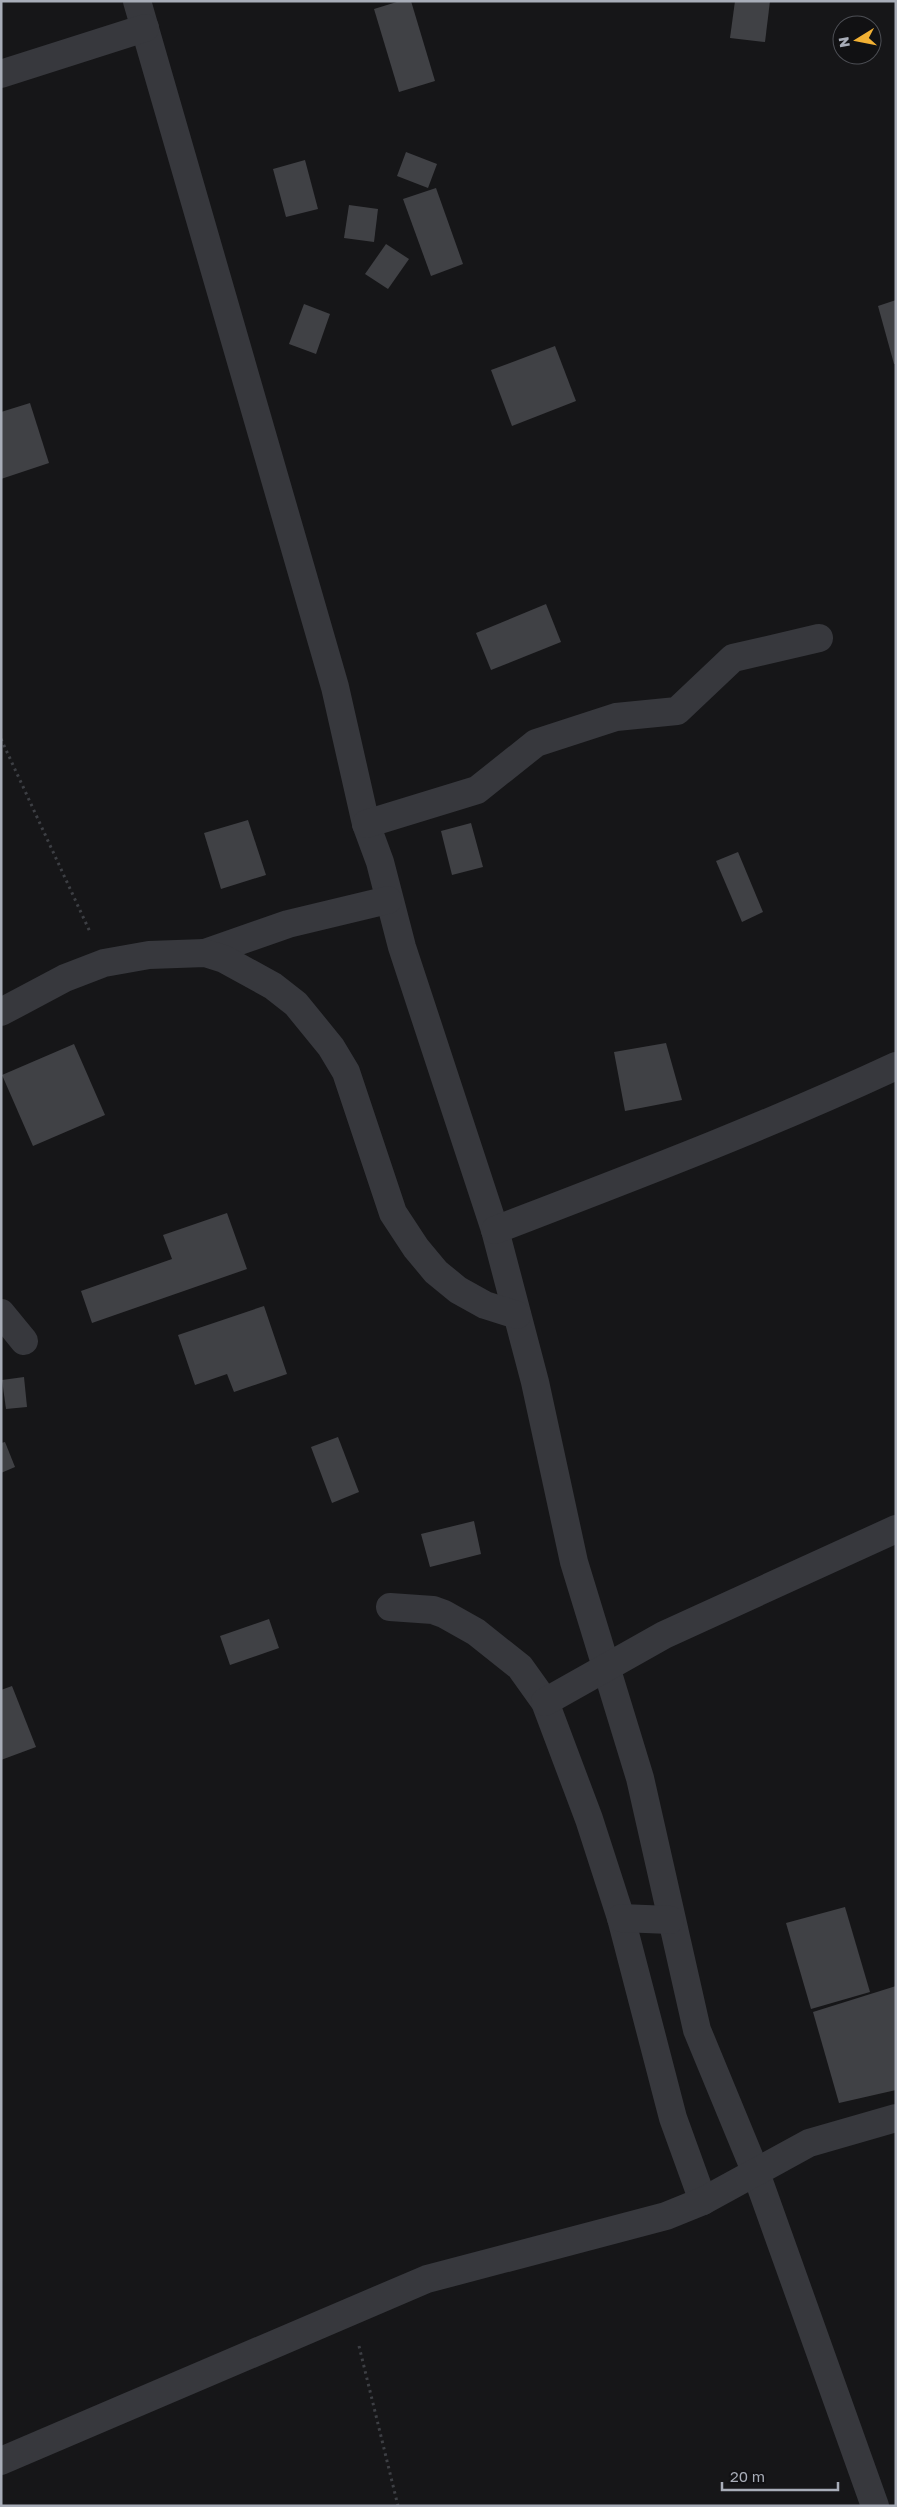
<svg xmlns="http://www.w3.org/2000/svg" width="897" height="2507" font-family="'Golos Text',sans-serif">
<rect width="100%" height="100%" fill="#161618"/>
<g fill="#404145">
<polygon points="400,1 411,1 435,81 399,92 374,9"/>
<polygon points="735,1 770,1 765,42 730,38"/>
<polygon points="406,152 437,164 428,188 397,176"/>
<polygon points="305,160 318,209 286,217 273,169"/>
<polygon points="436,188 463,264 431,276 403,199"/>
<polygon points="349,205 378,209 374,242 344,238"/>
<polygon points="386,244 409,259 388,289 365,274"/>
<polygon points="896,300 896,364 894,364 878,306"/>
<polygon points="304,304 330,314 316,354 289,344"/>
<polygon points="555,346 576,401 512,426 491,370"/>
<polygon points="30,403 49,463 1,479 1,412"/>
<polygon points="546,604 561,642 491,670 476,633"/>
<polygon points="248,820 266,875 221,889 204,833"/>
<polygon points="471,823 483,867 452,875 441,831"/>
<polygon points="738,852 763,912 742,922 716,861"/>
<polygon points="666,1043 682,1100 625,1111 614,1052"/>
<polygon points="74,1044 105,1115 33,1146 2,1075"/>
<polygon points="227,1213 247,1269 92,1323 81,1291 172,1259 163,1235"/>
<polygon points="264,1306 287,1374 234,1392 227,1374 195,1385 178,1335"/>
<polygon points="24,1377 27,1407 6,1409 2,1380"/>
<polygon points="338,1437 359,1492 332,1503 311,1447"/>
<polygon points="5,1442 15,1467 1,1473 1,1443"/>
<polygon points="474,1521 481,1554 430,1567 421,1534"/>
<polygon points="269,1619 279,1648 230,1665 220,1636"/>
<polygon points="12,1686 36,1747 1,1760 1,1690"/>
<polygon points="845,1907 870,1992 811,2009 786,1923"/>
<polygon points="896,1986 896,2090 839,2103 813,2012"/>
</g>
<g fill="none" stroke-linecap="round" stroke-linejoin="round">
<g stroke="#3d3f44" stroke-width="3" stroke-dasharray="2.5 4" stroke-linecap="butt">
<polyline points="1,739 90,932"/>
<polyline points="359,2346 398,2506"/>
</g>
<g stroke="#37383d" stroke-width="28">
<polyline points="137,1 335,687 366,824 380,862 402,947 495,1230 535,1382 574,1562 640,1778 697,2030 756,2173 875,2506"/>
<polyline points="1,74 145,28"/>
<polyline points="366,824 477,790 536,743 616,717 677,711 733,658 819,638"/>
<polyline points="205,953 288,924 388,900"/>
<polyline points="1,1012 65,978 104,963 149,955 205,953 224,959 273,986 296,1004 331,1047 346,1072 393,1213 416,1248 436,1272 458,1290 485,1305 517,1315"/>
<path d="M495,1230C630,1178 765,1127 896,1066"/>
<polyline points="1,1313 24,1341"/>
<polyline points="390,1607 433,1610 444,1614 476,1632 520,1667 545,1702 589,1819 621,1918 673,2118 703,2201"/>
<polyline points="545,1702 664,1635 896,1529"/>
<polyline points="621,1918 670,1920"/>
<polyline points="1,2461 427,2279 666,2216 703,2201 809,2143 896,2118"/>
</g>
</g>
<rect width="897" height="2507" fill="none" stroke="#a8adb8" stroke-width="5"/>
<g transform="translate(857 40) rotate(260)"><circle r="24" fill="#111113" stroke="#4d4f55"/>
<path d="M0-4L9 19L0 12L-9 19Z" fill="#f2b134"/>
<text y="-8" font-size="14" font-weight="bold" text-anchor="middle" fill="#a8adb8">N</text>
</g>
<path d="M722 2482v8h116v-8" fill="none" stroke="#a8adb8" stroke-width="2.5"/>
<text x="730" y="2482" font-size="15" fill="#a8adb8" stroke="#111113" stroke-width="4" paint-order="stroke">20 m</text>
</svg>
